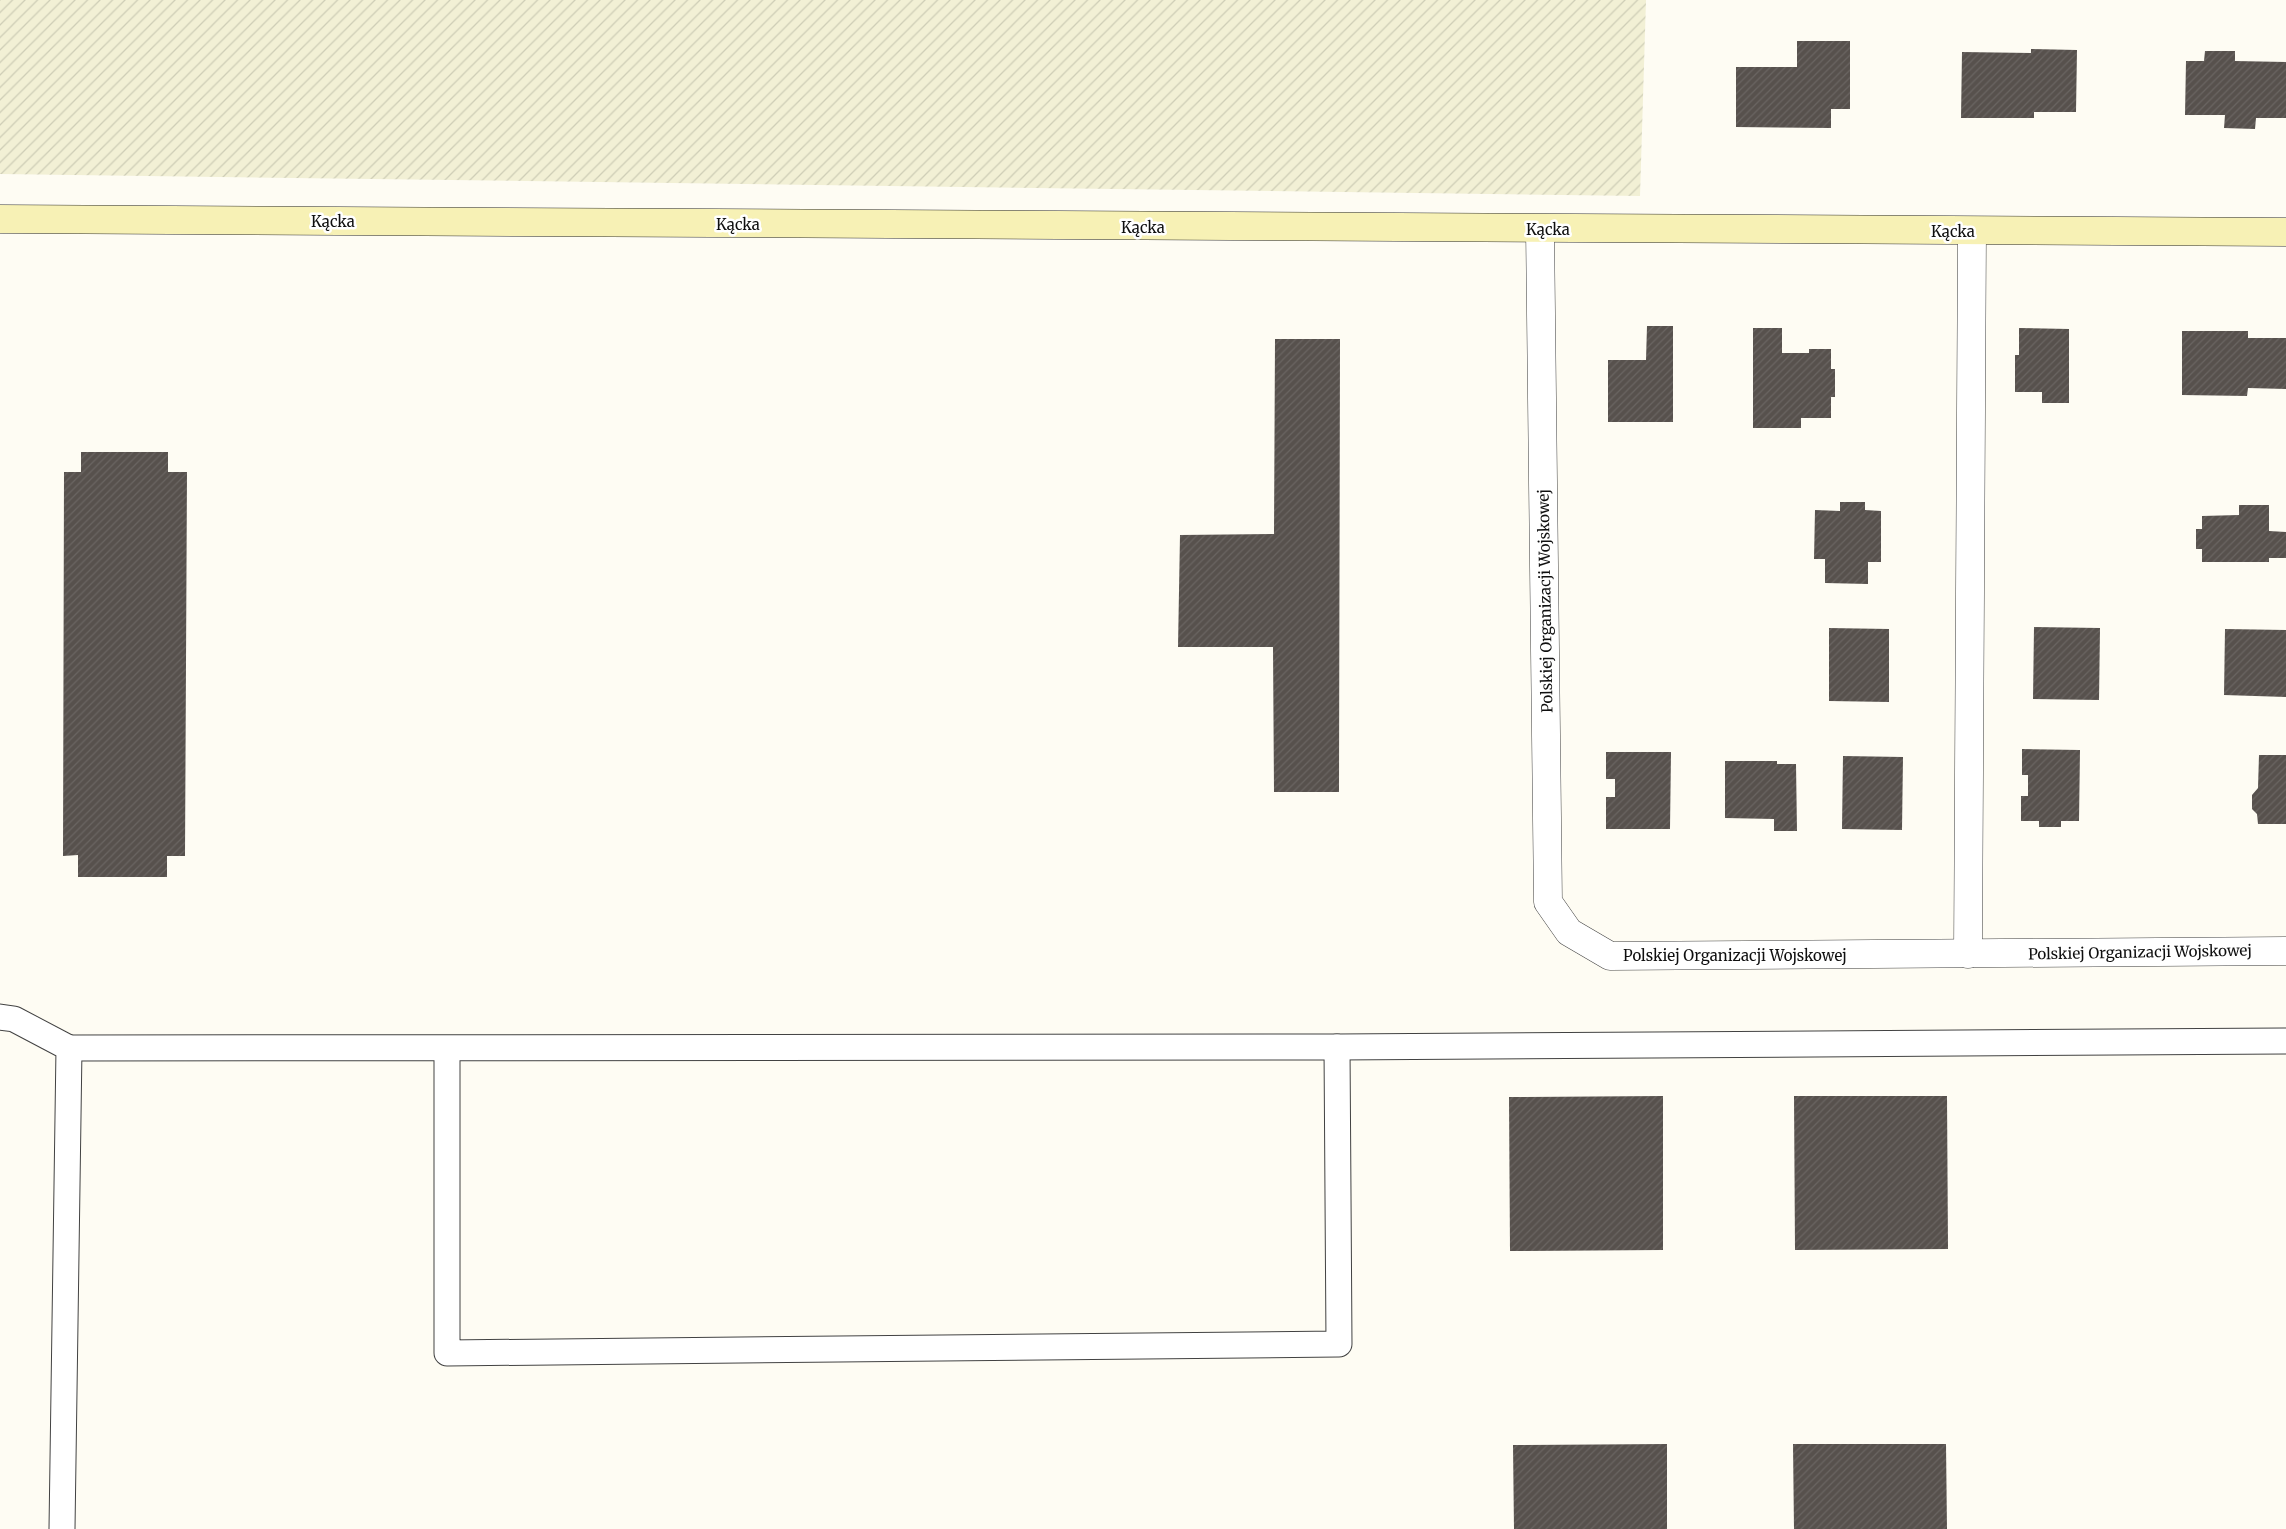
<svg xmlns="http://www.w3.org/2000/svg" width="2286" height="1529" font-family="Merriweather,serif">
<defs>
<pattern id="farmland-furrows" width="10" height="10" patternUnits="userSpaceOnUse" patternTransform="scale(1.25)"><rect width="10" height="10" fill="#f2f0d5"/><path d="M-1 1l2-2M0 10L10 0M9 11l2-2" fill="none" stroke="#cecdb6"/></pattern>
<pattern id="building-hatch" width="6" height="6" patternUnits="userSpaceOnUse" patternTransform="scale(1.25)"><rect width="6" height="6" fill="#57514d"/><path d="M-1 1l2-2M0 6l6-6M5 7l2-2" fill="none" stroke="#6a6562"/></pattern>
</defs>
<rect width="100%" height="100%" fill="#fefcf3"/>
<polygon fill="url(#farmland-furrows)" points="0,0 1646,0 1640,196 0,174"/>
<g fill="url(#building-hatch)">
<polygon points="1797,41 1850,41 1850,109 1831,109 1831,128 1736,127 1736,67 1797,67"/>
<polygon points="2031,49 2077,50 2076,112 2034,112 2034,118 1961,118 1962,52 2031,53"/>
<polygon points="2205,51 2235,51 2235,61 2286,62 2286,118 2256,118 2255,129 2224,128 2225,115 2185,115 2186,61 2204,61"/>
<polygon points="1647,326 1673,326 1673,422 1608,422 1608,360 1646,360"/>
<polygon points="1753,328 1782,328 1782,353 1809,353 1809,349 1831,349 1831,369 1835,369 1835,397 1831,397 1831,418 1801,418 1801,428 1753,428"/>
<polygon points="2019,328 2069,329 2069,403 2042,403 2042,392 2015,392 2015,355 2019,355"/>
<polygon points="2182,331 2248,331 2248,338 2286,338 2286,389 2248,388 2247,396 2182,395"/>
<polygon points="1275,339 1340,339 1339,792 1274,792 1273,647 1178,647 1180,535 1274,534"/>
<polygon points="81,452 168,452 168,472 187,472 185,856 167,856 167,877 78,877 78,855 63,856 64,472 81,472"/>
<polygon points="1840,502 1865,502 1865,510 1881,511 1881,562 1868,562 1868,584 1825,583 1825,559 1814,559 1815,510 1840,511"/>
<polygon points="2239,505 2269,505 2269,531 2286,532 2286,558 2269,558 2269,562 2202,562 2202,549 2196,549 2196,529 2202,529 2202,516 2239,515"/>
<polygon points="2034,627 2100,628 2099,700 2033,699"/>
<polygon points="1829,628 1889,629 1889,702 1829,701"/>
<polygon points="2225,629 2286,630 2286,697 2224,695"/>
<polygon points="2022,749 2080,750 2079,821 2061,821 2061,827 2039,827 2039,821 2021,821 2021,796 2028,796 2028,775 2022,775"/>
<polygon points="1606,752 1671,752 1670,829 1606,829 1606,797 1615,797 1615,779 1606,779"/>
<polygon points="2259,755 2286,755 2286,824 2258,824 2257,814 2252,809 2252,795 2258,788"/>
<polygon points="1843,756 1903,757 1902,830 1842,829"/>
<polygon points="1725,761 1777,761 1777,764 1796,764 1797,831 1774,831 1774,819 1725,818"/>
<polygon points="1663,1096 1663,1250 1510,1251 1509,1097"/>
<polygon points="1794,1096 1947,1096 1948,1249 1795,1250"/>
<polygon points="1667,1444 1667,1529 1514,1529 1513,1445"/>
<polygon points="1793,1444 1946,1444 1947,1529 1794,1529"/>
</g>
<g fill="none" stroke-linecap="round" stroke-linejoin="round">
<g stroke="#424242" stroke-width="27">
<g id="lane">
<polyline points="0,1017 14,1019 69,1048 62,1529"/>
<polyline points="69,1048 1337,1047 2285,1041"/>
<polyline points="447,1049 447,1353 1339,1344 1337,1047"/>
</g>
</g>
<g stroke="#424242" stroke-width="29">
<g id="street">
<polyline points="1540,229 1548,902 1569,932 1610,956 2286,951"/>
<polyline points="1968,954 1972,231"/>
</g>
</g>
<g stroke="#313131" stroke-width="29">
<polyline id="secondary" points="0,219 2286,232"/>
</g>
<use href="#lane" stroke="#fff" stroke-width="25"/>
<use href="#street" stroke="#fff" stroke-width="28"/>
<use href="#secondary" stroke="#f7f1b5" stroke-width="28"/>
</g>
<g text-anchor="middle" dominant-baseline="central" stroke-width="5" stroke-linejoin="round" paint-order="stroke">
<g font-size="15" fill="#0f0f0f" stroke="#fff">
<text x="333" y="221">Kącka</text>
<text x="738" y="224">Kącka</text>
<text x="1143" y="227">Kącka</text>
<text x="1548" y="229">Kącka</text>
<text x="1953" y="231">Kącka</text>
<text transform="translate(1545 601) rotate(-91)">Polskiej Organizacji Wojskowej</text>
<text transform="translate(2140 952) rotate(-1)">Polskiej Organizacji Wojskowej</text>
<text x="1735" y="955">Polskiej Organizacji Wojskowej</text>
</g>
</g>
</svg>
